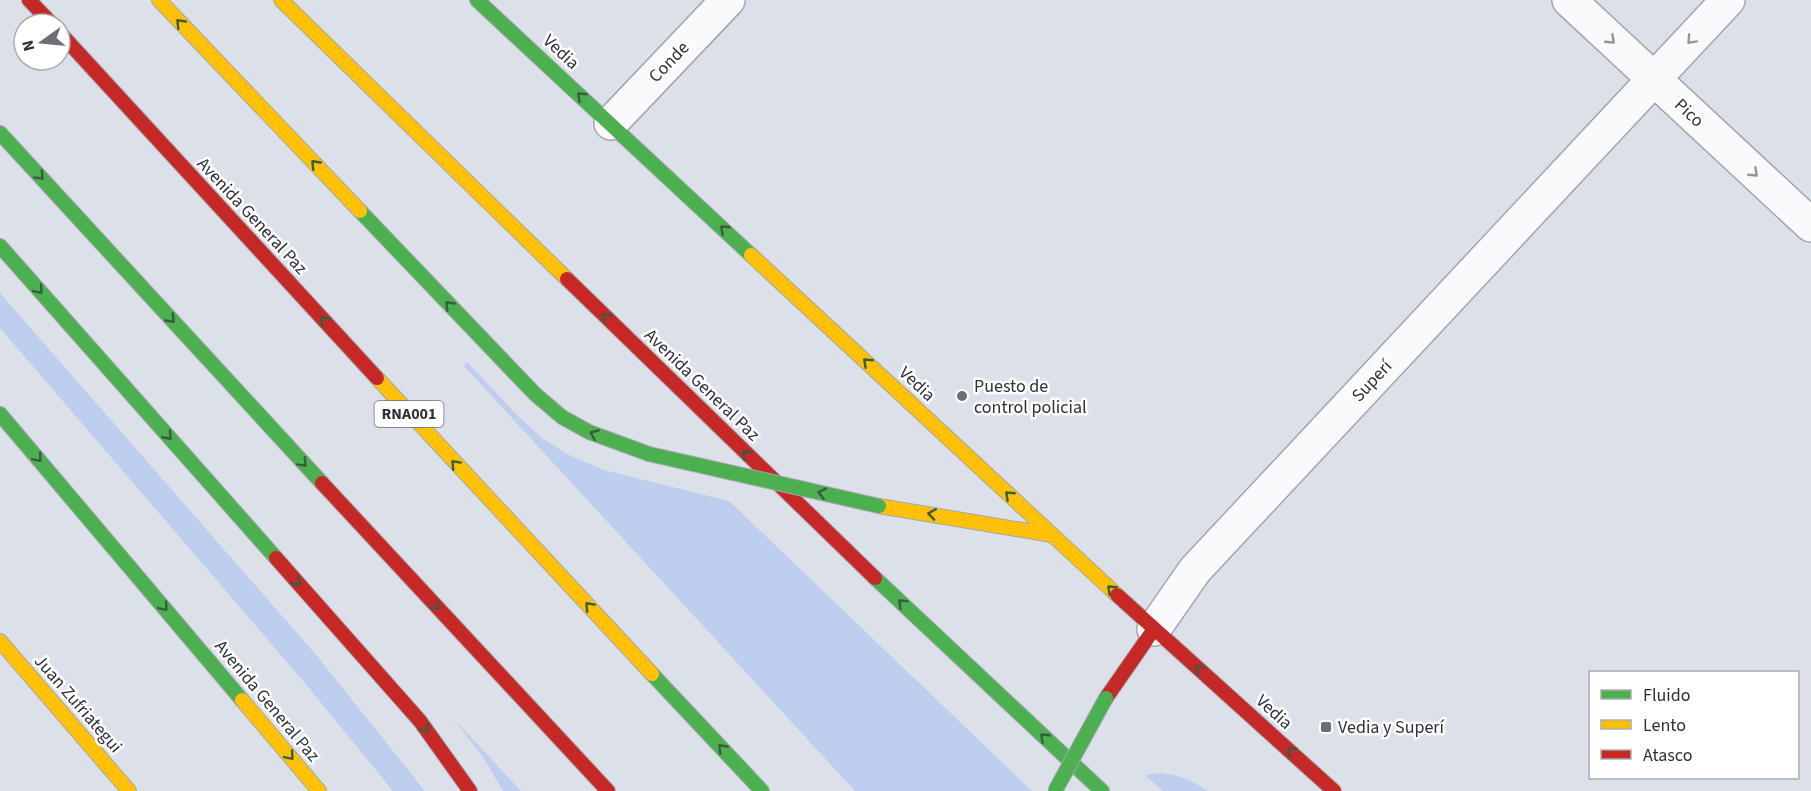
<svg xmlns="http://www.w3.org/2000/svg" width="1811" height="791" font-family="'Source Sans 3',sans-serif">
<rect width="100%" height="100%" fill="#dce0e9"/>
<g fill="#beceee">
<polygon points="0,293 317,656 425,791 393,791 304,682 0,328"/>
<polygon points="467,362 519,417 542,438 567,454 604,470 729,501 1032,791 855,791 464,366"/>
<polygon points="452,717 521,791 503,791 483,757"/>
<path d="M1162,773C1180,775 1193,781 1208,791H1163L1145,775Z"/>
</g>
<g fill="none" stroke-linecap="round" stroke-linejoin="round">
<g stroke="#a3a6ad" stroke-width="36">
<g id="street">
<polyline points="1569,0 1811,225"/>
<polyline points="611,123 728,0"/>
<polyline points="1154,629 1195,570 1728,0"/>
</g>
</g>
<g stroke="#a3a6ad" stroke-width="16">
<g id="fast">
<polyline points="477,0 751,255"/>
<polyline points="0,133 322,483"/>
<polyline points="360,211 535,394 562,417 589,432 649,454"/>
<polyline points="0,246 276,558"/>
<polyline points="0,414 242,700"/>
<polyline points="875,578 1102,791"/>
<polyline points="652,674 762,791"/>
</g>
</g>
<g stroke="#a3a6ad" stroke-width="16">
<g id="slow">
<polyline points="159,0 360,211"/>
<polyline points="281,0 567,279"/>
<polyline points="751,255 1117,595"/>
<polyline points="377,378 652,674"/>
<polyline points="879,506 1052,535"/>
<polyline points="0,641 129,791"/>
<polyline points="242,700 319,791"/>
</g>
</g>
<g stroke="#a3a6ad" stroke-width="16">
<g id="jam">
<polyline points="29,0 52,24"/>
<polyline points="60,33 377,378"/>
<polyline points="567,279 875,578"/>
<polyline points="322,483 608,791"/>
<polyline points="276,558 420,721 470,791"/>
<polyline points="1117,595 1334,791"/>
<polyline points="1106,698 1154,629"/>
</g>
</g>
<use href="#street" stroke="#fafafc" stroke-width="33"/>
<use href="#fast" stroke="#4caf50" stroke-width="14"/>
<use href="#slow" stroke="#ffc107" stroke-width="14"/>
<use href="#jam" stroke="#c62828" stroke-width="14"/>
<g stroke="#a3a6ad" stroke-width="16" stroke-linecap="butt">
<g id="fast-bridge">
<polyline points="649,454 879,506"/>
<polyline points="1055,791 1106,698"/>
</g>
</g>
<use href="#fast-bridge" stroke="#4caf50" stroke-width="14"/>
</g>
<defs><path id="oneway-chevron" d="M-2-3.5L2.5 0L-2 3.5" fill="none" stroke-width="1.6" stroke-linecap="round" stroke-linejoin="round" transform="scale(1.5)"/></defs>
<g stroke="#385d40">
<use href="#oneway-chevron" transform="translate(180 23) rotate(-134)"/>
<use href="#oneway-chevron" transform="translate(581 96) rotate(-137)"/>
<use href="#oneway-chevron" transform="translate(315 164) rotate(-134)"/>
<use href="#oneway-chevron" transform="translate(40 176) rotate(47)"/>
<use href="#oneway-chevron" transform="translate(724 229) rotate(-137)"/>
<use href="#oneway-chevron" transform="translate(39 290) rotate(49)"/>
<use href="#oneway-chevron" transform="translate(449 305) rotate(-134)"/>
<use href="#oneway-chevron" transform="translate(606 317) rotate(-136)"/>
<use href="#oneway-chevron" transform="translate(171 319) rotate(47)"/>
<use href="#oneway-chevron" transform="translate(324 320) rotate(-133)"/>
<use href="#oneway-chevron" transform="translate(867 362) rotate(-137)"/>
<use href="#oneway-chevron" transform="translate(594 434) rotate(-157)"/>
<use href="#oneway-chevron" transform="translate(168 436) rotate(48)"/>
<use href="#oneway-chevron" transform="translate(746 454) rotate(-136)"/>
<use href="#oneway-chevron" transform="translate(38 458) rotate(50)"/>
<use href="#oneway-chevron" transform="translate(303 463) rotate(47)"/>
<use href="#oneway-chevron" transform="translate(455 464) rotate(-133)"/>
<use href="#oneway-chevron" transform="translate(822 493) rotate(-167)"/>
<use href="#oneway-chevron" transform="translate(1009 495) rotate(-137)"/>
<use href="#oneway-chevron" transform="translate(932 514) rotate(-171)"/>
<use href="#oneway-chevron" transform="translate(297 582) rotate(48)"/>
<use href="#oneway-chevron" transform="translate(1111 589) rotate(-137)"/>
<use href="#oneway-chevron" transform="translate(902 603) rotate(-137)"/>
<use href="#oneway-chevron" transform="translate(436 606) rotate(47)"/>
<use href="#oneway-chevron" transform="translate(589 606) rotate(-133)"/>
<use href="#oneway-chevron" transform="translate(164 607) rotate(50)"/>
<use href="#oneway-chevron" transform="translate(1199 669) rotate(-138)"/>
<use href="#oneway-chevron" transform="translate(425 729) rotate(54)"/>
<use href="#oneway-chevron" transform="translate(1044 737) rotate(-137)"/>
<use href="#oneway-chevron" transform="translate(722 748) rotate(-133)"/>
<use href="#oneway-chevron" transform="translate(1291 751) rotate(-138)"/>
<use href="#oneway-chevron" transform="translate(290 756) rotate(50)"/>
</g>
<g stroke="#94969a">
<use href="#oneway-chevron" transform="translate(1611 40) rotate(43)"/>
<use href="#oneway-chevron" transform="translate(1691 40) rotate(133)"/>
<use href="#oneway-chevron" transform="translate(1754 173) rotate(43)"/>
</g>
<g fill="#6b6e75" stroke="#fff" stroke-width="2">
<circle cx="962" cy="396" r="6"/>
<rect x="1320" y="721" width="12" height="12" rx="3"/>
</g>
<g text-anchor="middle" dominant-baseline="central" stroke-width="5" stroke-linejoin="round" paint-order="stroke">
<rect fill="#fff" stroke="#6d6f73" stroke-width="1.5" x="374.5" y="401" width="69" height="26" rx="4.5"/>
<g font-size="16" font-weight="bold" fill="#2e3137">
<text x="409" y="414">RNA001</text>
</g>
<g font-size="18" fill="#2e3137" stroke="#fff">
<text transform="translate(561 52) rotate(43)">Vedia</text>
<text transform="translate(669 62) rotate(-46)">Conde</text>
<text transform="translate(1689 113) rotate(43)">Pico</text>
<text transform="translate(252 216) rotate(47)">Avenida General Paz</text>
<text transform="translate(1372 381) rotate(-47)">Superí</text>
<text transform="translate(917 384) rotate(43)">Vedia</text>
<text transform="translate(702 385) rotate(44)">Avenida General Paz</text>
<text transform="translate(267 701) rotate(50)">Avenida General Paz</text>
<text transform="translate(78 704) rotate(49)">Juan Zufriategui</text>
<text transform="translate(1274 712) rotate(42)">Vedia</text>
</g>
<g font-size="18" fill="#2e3137" stroke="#fff" text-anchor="start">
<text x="974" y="386">Puesto de<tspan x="974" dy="21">control policial</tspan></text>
<text x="1338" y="727">Vedia y Superí</text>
</g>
</g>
<rect x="1589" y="671" width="210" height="108" fill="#ffffff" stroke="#abadaf" stroke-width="1.5"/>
<rect x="1601" y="690" width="30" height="9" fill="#4caf50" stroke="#abadaf" stroke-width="1.5"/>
<text x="1643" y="701" font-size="18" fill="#2e3137">Fluido</text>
<rect x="1601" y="720" width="30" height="9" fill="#ffc107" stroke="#abadaf" stroke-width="1.5"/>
<text x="1643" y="731" font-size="18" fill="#2e3137">Lento</text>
<rect x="1601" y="750" width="30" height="9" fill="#c62828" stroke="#abadaf" stroke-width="1.5"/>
<text x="1643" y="761" font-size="18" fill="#2e3137">Atasco</text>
<g transform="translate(42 42) rotate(255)"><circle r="28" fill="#ffffff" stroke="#abadaf" stroke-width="1.5"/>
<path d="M0-4.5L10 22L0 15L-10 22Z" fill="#6b6e75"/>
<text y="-9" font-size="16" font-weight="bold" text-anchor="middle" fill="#2e3137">N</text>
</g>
</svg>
